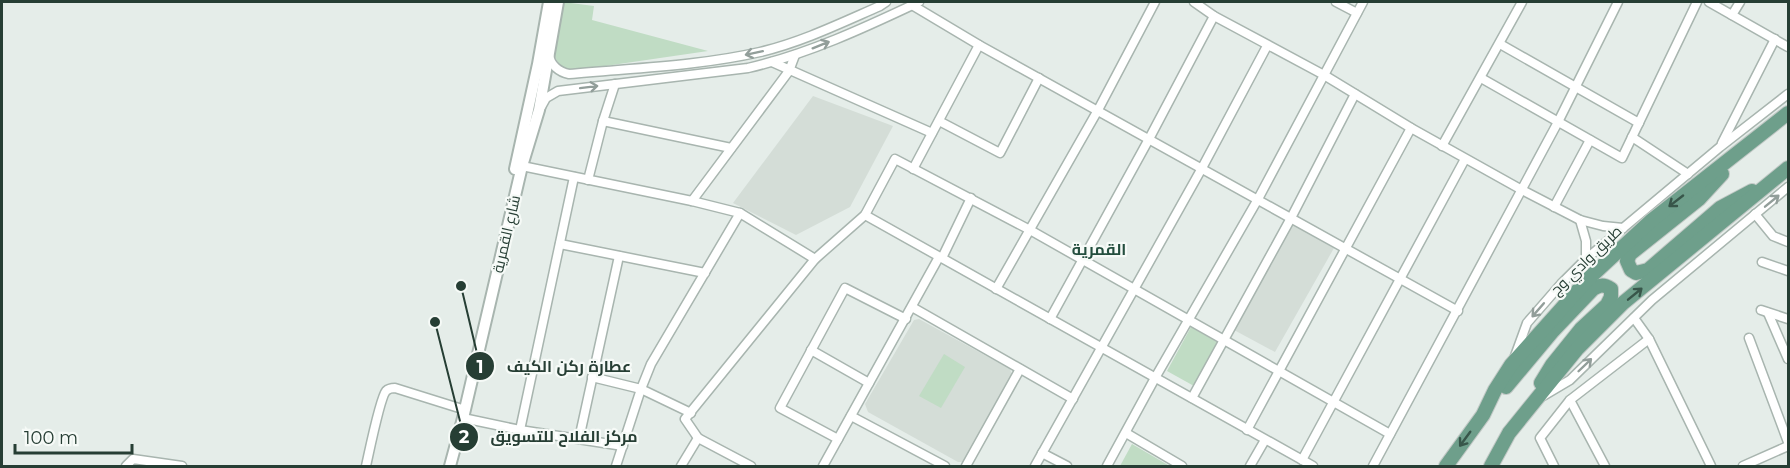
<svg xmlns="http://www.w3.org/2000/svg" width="1790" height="468" font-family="Montserrat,Cairo,sans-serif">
<rect width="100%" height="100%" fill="#e5ede9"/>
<g fill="#d4ddd7">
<polygon points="813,96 893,126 850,207 796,235 733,203"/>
<polygon points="1292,224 1334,248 1275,352 1234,330"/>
<polygon points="919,319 1010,369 1012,375 963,462 958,462 868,412 865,404 914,320"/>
</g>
<g fill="#c0dcc4">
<path d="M563,2L594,6L592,20L708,51L571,71C565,68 559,65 556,59C550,46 558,14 563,2Z"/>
<polygon points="1191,327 1217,342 1194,386 1167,371"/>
<polygon points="944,354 965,367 941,408 919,396"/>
<polygon points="1132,444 1168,465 1168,466 1120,466"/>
</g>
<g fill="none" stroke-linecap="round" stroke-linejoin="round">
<g stroke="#a8b5af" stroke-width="11">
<g id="minor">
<polyline points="1194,2 1214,16 1324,75 1411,128 1522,190 1580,220 1603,226 1623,228"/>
<polyline points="1336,2 1357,13"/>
<polyline points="1709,2 1788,47"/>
<polyline points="912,5 979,45 1458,311"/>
<polyline points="1732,15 1740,2"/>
<polyline points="1500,44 1639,123"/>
<path d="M549,54C550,65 559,72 569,74C632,68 699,66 760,52C802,42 841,23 880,6L886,2"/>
<polyline points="772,62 932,133"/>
<polyline points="1481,78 1622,158 1697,2"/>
<path d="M541,107L546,98L558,91L748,68C808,54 864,28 919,2"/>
<polyline points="603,121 731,148"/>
<polyline points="939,121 1000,153 1039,78"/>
<polyline points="1632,137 1688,174"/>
<polyline points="1722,143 1775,39"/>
<polyline points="1442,146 1522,2"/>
<polyline points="522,166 692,201 740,213 815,259"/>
<polyline points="913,169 979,45"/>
<polyline points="588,180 603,121 615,84"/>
<polyline points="692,201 789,71 795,55"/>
<polyline points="1554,207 1590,140"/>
<polyline points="1755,214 1773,236 1788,242"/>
<polyline points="865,215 1313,466"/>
<polyline points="1580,220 1586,241 1586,259"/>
<polyline points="560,244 705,273"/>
<polyline points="942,258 971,198"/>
<polyline points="1762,262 1788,271"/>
<polyline points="996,289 1098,110 1155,2"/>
<polyline points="912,307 1073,399"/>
<polyline points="1761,310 1788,319"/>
<polyline points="1768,313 1788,359"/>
<polyline points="1634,318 1649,339 1711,466"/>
<polyline points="1050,319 1149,139 1214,16"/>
<polyline points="1749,338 1788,442"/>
<polyline points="811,350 869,383"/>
<polyline points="1515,356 1527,323 1561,284 1586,259 1720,147 1788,94"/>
<polyline points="592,377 641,389 691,413"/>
<polyline points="1543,396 1570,380 1652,300 1788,187"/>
<polyline points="1192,398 1291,218 1355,94"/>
<polyline points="1570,400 1605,466"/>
<polyline points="851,416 945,466"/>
<polyline points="463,418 520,430 623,446"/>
<polyline points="520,430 574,177"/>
<polyline points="1247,430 1411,128"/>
<polyline points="1126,433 1182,466"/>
<polyline points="579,439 619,256"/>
<polyline points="838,439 780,408 845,288 906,319"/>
<polyline points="1042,453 1067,466"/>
<polyline points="1302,460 1465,159"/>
<polyline points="126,466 133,459 182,466"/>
<path d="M366,466C369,453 380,398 386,391C389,388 392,388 395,388L459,408"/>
<polyline points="616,466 641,389 651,364 740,213"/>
<polyline points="681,466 698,438"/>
<polyline points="751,466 698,438 685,419 815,259 865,215 895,159 1030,230 1390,434"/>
<polyline points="823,466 939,257"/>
<polyline points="966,466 1020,369"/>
<polyline points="1035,466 1202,168 1267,46"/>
<polyline points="1107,466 1155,378 1258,199 1363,2"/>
<polyline points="1250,466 1265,440"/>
<polyline points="1373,466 1558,122 1618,2"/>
<polyline points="1554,466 1540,438 1570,400 1649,339"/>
<polyline points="1743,466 1788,446"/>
</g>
</g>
<g stroke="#a8b5af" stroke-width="14">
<g id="tertiary">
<polyline points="515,169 538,64 549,2"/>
<polyline points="450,466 463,418 522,166 539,110 558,2"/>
</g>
</g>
<g stroke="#c2c9c6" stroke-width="16">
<g id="primary">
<polyline points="1722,174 1699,199 1630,254 1627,261 1631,270 1636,273 1648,270 1720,208 1752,191"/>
<path d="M1506,387L1552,332L1593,289C1600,285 1603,284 1611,289V297L1607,305L1581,329L1552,365L1541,383"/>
<polyline points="1446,466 1483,415 1495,390 1511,365 1588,279 1652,220 1788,113"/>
<polyline points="1491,466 1509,433 1577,349 1623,303 1788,168"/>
</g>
</g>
<use href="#minor" stroke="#fff" stroke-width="8"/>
<use href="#tertiary" stroke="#fff" stroke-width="10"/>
<use href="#primary" stroke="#6e9f8b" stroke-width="14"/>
</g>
<defs><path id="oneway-shaft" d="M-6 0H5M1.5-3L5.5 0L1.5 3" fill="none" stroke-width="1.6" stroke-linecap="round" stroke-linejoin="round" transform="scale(1.5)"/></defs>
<g stroke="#929e9a">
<use href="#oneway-shaft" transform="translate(821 45) rotate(-22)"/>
<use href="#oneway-shaft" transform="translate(754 53) rotate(168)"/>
<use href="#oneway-shaft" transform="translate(589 87) rotate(-7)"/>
<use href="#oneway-shaft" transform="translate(1772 201) rotate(-39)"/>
<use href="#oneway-shaft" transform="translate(1538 310) rotate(131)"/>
<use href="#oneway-shaft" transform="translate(1585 365) rotate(-44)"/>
</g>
<g stroke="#38564a">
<use href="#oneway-shaft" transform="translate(1676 201) rotate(142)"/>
<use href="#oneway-shaft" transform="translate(1635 294) rotate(-39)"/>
<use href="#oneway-shaft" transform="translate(1465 439) rotate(126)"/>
</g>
<g text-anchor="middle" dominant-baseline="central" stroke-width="4.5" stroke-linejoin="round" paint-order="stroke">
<g font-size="15" fill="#263e34" stroke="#f6faf7">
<text transform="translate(506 234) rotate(-77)">شارع القمرية</text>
<text transform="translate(1586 260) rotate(-44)">طريق وادي وج</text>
</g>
<g font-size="16" font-weight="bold" fill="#234e3e" stroke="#f6faf7">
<text x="1099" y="249">القمرية</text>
</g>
</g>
<path fill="none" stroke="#263e34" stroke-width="2" d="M461 286L480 366M435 322L464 437"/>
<g fill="#263e34" stroke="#f6faf7" stroke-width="2">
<circle cx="461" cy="286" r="6"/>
<circle cx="435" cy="322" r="6"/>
<circle cx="480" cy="366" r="15"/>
<circle cx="464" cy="437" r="15"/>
</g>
<g font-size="18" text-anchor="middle" font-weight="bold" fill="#fff">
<text x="480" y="373">1</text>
<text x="464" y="443">2</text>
</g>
<g font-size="16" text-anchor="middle" font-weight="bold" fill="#263e34" stroke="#f6faf7" stroke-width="4.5" stroke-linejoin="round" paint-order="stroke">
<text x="569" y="372">عطارة ركن الكيف</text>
<text x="564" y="442">مركز الفلاح للتسويق</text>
</g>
<rect width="1790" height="468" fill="none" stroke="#263e34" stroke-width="6"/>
<path d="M15 444v9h117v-9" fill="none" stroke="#263e34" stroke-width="3"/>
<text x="24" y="444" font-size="18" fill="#263e34" stroke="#f6faf7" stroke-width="4.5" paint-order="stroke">100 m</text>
</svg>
